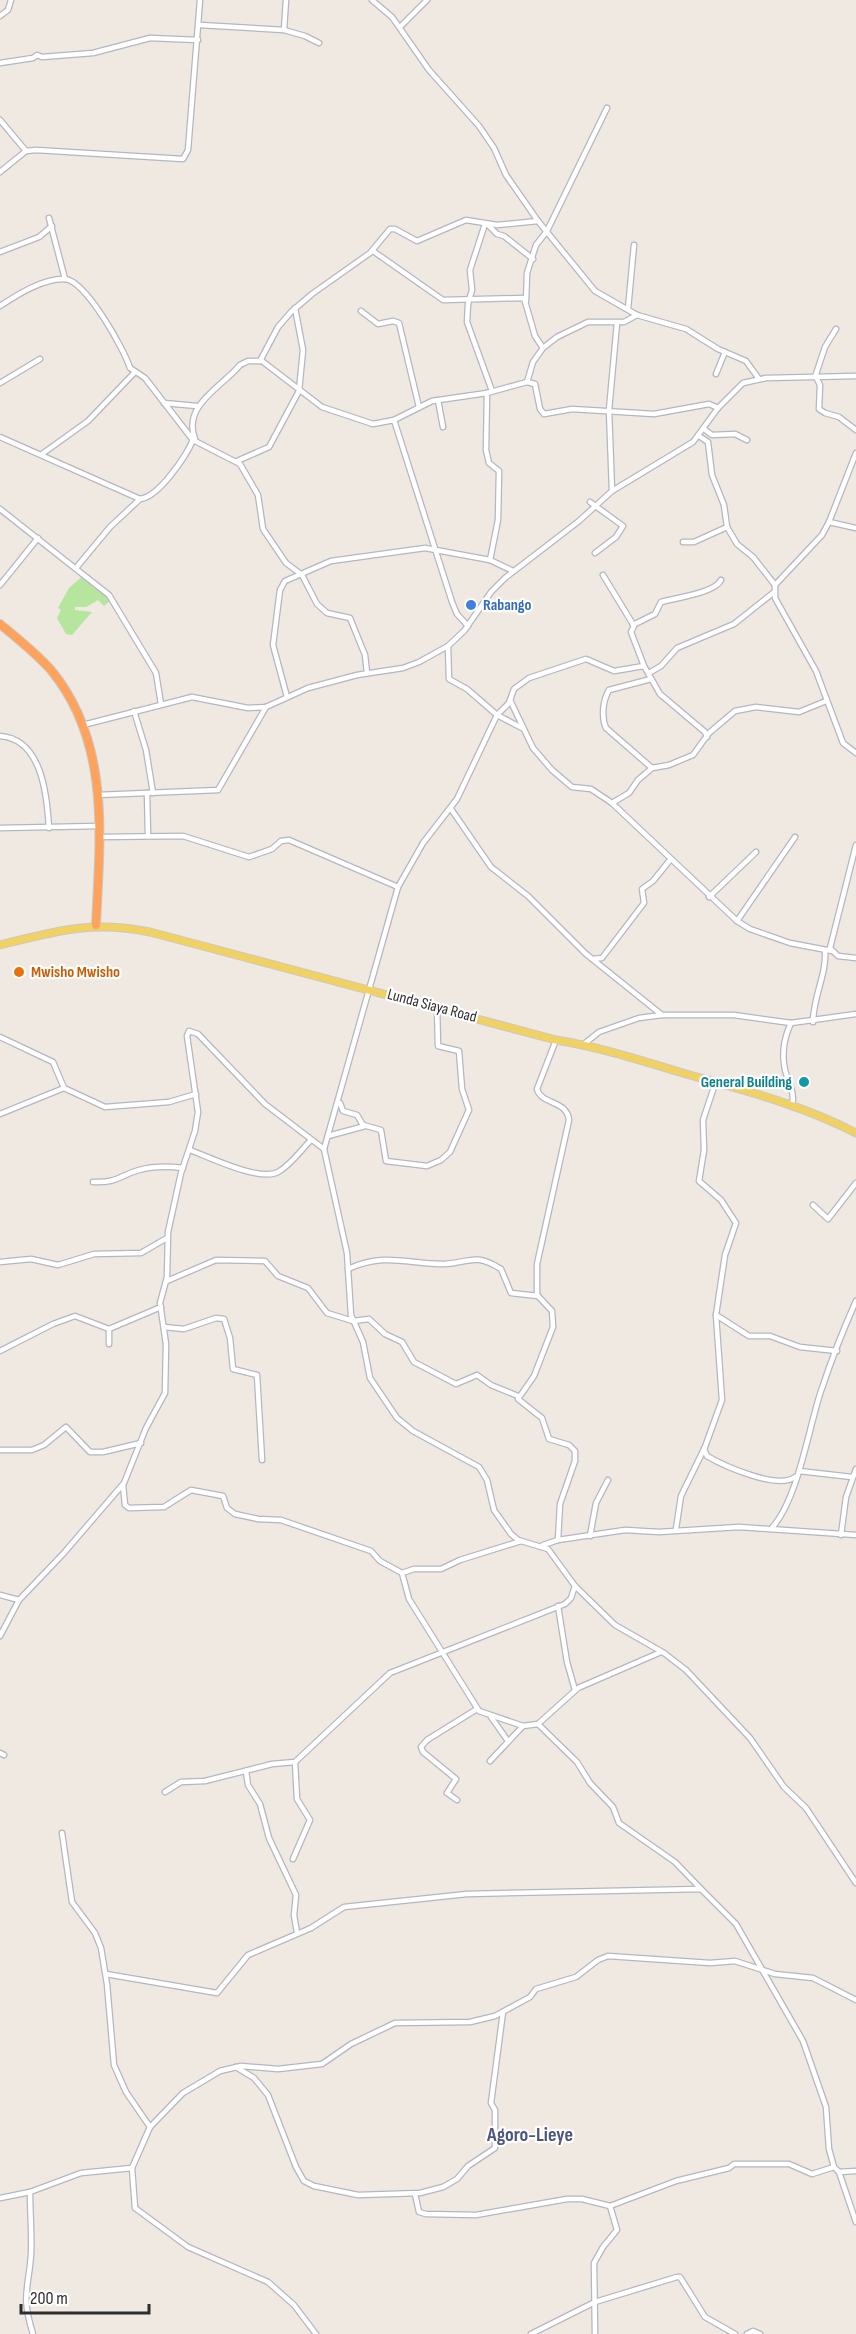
<svg xmlns="http://www.w3.org/2000/svg" width="856" height="2334" font-family="'Sofia Sans Condensed',sans-serif">
<rect width="100%" height="100%" fill="#efe9e1"/>
<polygon fill="#b6e59e" points="86,573 111,600 104,606 98,600 86,607 75,607 75,610 92,612 72,635 66,634 57,618 61,610 58,608 69,588"/>
<g fill="none" stroke-linecap="round" stroke-linejoin="round">
<g stroke="#b4b7c1" stroke-width="7">
<g id="street">
<polyline points="372,0 392,17 429,70 479,126 494,148 506,175 538,221 595,291 637,315 686,329 718,349 746,361 759,379"/>
<polyline points="0,16 8,10 11,0"/>
<polyline points="200,25 284,30 286,0"/>
<polyline points="400,27 427,0"/>
<polyline points="284,30 305,36 319,43"/>
<polyline points="0,63 33,58 37,55 42,57 93,53 150,38 198,40"/>
<polyline points="0,120 26,151"/>
<polyline points="0,172 26,151 36,150 183,159 188,150 200,0"/>
<polyline points="49,218 65,279"/>
<polyline points="485,224 470,270 472,290 468,304 467,322 492,391"/>
<polyline points="487,224 497,234 504,236 533,259"/>
<polyline points="373,251 443,300 524,298 535,336 543,348"/>
<polyline points="0,252 39,237 52,226"/>
<polyline points="526,301 527,273 536,245 547,231 607,108"/>
<path d="M0,306C17,295 43,278 65,279C86,281 124,349 130,368L145,378L193,440L240,464L258,495L263,529L286,563L302,575L317,604L327,613L350,618L365,655L367,673"/>
<polyline points="628,309 634,245"/>
<polyline points="361,311 378,324 393,321 399,323 419,407"/>
<polyline points="260,361 278,327 291,312 312,294 370,253 390,229 395,229 417,241 466,220 497,225 538,221"/>
<polyline points="716,374 725,352"/>
<polyline points="815,377 825,347 836,329"/>
<polyline points="816,377 820,385 819,409 825,413 839,417 856,430"/>
<polyline points="527,382 535,384 540,409 544,414 572,409 654,414 709,404 718,408"/>
<polyline points="0,383 40,359"/>
<polyline points="487,393 486,450 489,463 499,471 498,520 490,560"/>
<polyline points="438,400 443,427"/>
<polyline points="164,403 197,406"/>
<polyline points="394,420 452,602 457,614 468,626"/>
<polyline points="704,429 712,435 735,434 747,440"/>
<polyline points="699,436 708,442 712,475 724,505 727,527 737,544 753,557 775,585 822,535 829,522 856,528"/>
<path d="M0,437L140,499C159,497 186,456 193,440"/>
<path d="M195,439C182,405 222,387 240,365L248,361H262L322,407L373,424L394,420L432,401L487,393L527,382L533,362L543,348L557,337L588,322H624L637,315"/>
<polyline points="42,454 88,421 135,372"/>
<polyline points="237,461 269,447 299,391 303,350 295,308"/>
<polyline points="612,491 609,410 617,323"/>
<polyline points="590,502 623,526 616,537 595,553"/>
<polyline points="0,509 109,595 156,673 161,704"/>
<polyline points="829,522 856,453"/>
<polyline points="683,542 694,542 727,527"/>
<polyline points="76,568 110,527 140,499"/>
<polyline points="603,575 634,626 631,632 644,666 660,694 705,732 707,737"/>
<polyline points="0,585 38,538"/>
<polyline points="775,585 775,598 816,671 843,743 856,753"/>
<path d="M633,625L655,614L661,602C675,598 715,593 721,580"/>
<polyline points="448,646 449,679 467,689 497,715 522,728"/>
<polyline points="644,666 614,671 586,659 529,678 514,689 509,703 497,715 457,799 423,843 398,887 324,1149 347,1253 351,1315 363,1342 370,1378 397,1418 413,1431 479,1467 487,1480 494,1510 511,1534 518,1540 548,1549 575,1586 615,1625 664,1653 686,1670 750,1738 784,1787 806,1808 856,1883"/>
<polyline points="649,673 661,666 677,648 734,624 773,593"/>
<path d="M651,679L609,690C603,700 601,717 606,728L652,768"/>
<polyline points="287,697 273,645 280,590 285,581 331,561 425,548 490,560 513,571"/>
<polyline points="510,700 533,748 552,770 572,787 591,789 612,803 737,921 750,929 790,943 832,951"/>
<polyline points="134,711 146,750 153,793"/>
<polyline points="83,725 192,697 248,708 266,707 308,688 357,675 403,668 419,662 448,646 464,631 491,592 505,578 579,521 612,491 693,442 718,408 743,383 766,378 856,376"/>
<path d="M0,736C42,739 47,795 49,828"/>
<polyline points="147,793 148,835"/>
<polyline points="98,795 218,790 266,707"/>
<polyline points="612,803 629,793 638,780 652,768 669,765 693,755 709,733 735,711 756,707 799,712 826,701"/>
<polyline points="451,809 491,867 528,896 586,954 662,1015"/>
<polyline points="0,828 99,826"/>
<polyline points="99,837 183,836 249,857 272,849 281,841 289,840 398,887"/>
<polyline points="856,845 830,948 838,956 856,958"/>
<polyline points="709,897 756,852"/>
<polyline points="737,921 795,837"/>
<polyline points="593,959 602,958 644,903 642,889 653,881 670,860"/>
<path d="M813,1022C813,997 827,974 825,950"/>
<path d="M791,1023C783,1040 781,1059 787,1077C790,1087 795,1094 792,1105"/>
<polyline points="0,1037 53,1062 64,1088 105,1107 169,1102 196,1094"/>
<path d="M556,1040L537,1089C541,1105 567,1100 569,1120L537,1264V1295L552,1311L553,1327L534,1376L518,1399L542,1418L549,1439L569,1445L575,1451V1461L560,1504L558,1540"/>
<polyline points="584,1044 599,1032 639,1018 662,1015 734,1015 791,1023 856,1014"/>
<polyline points="716,1081 703,1120 704,1150 699,1181 721,1200 736,1223 725,1255 716,1315 749,1336 770,1336 800,1347 837,1351"/>
<polyline points="340,1103 343,1111 357,1115 363,1125 381,1130 386,1161 427,1166 441,1160 450,1152 469,1110 462,1089 459,1051 438,1046 437,1007"/>
<polyline points="0,1114 64,1088"/>
<polyline points="328,1136 365,1126"/>
<path d="M190,1150C209,1157 260,1182 278,1172C291,1165 301,1150 311,1140"/>
<path d="M93,1182C118,1183 118,1176 139,1170C154,1166 168,1166 183,1168"/>
<polyline points="813,1205 828,1219 856,1183"/>
<polyline points="0,1262 31,1259 58,1265 94,1254 141,1253 167,1238"/>
<path d="M348,1269C386,1252 406,1264 444,1264C470,1263 473,1252 501,1269L511,1293L538,1296"/>
<polyline points="167,1281 216,1260 265,1261 278,1276 308,1288 327,1313 353,1321 369,1319 385,1334 402,1342 414,1362 456,1384 477,1375 491,1385 518,1396"/>
<polyline points="164,1327 184,1329 216,1318 224,1319 230,1338 233,1369 257,1375 262,1460"/>
<polyline points="109,1344 109,1329 161,1307"/>
<polyline points="0,1351 53,1324 75,1316 109,1329"/>
<path d="M704,1449L707,1456C724,1466 778,1490 795,1477"/>
<polyline points="0,1450 32,1450 44,1445 66,1427 90,1452 103,1452 141,1443"/>
<polyline points="799,1471 852,1477"/>
<polyline points="123,1485 125,1505 129,1508 164,1507 191,1490 223,1496 227,1508 235,1514 258,1519 281,1520 371,1551 380,1561 402,1573 409,1599 479,1711 523,1726"/>
<polyline points="676,1529 681,1496 705,1447 722,1400 716,1315"/>
<path d="M771,1529C798,1500 808,1430 821,1391C831,1361 843,1330 856,1301"/>
<polyline points="841,1535 846,1497 856,1469"/>
<polyline points="590,1536 596,1503 608,1480"/>
<polyline points="543,1545 558,1540 625,1530 659,1532 739,1527 856,1535"/>
<polyline points="402,1573 414,1569 441,1569 460,1560 521,1541"/>
<polyline points="0,1595 19,1600"/>
<polyline points="558,1606 567,1662 575,1690"/>
<polyline points="0,1636 19,1600 63,1554 124,1483 146,1428 165,1393 166,1344 160,1303 167,1277 168,1232 181,1173 195,1131 198,1112 187,1036 189,1031 198,1034 265,1104 324,1149"/>
<polyline points="491,1717 508,1741"/>
<polyline points="538,1724 577,1762 590,1783 613,1807 619,1823 675,1862 701,1889"/>
<polyline points="0,1753 4,1755"/>
<polyline points="490,1761 523,1726 538,1724 578,1688 661,1652"/>
<polyline points="246,1771 248,1785 260,1804 269,1838 296,1895 294,1915 297,1933"/>
<polyline points="165,1792 181,1782 205,1781 272,1764 295,1762 390,1673 565,1604 571,1598 575,1586"/>
<polyline points="457,1800 447,1793 456,1779 423,1752 421,1747 427,1740 477,1709"/>
<polyline points="62,1833 72,1902 95,1933 101,1948 107,1984 114,2065 126,2092 150,2127"/>
<polyline points="293,1859 310,1820 297,1799 295,1762"/>
<polyline points="106,1974 217,1993 248,1955 311,1928 344,1907 467,1894 701,1889 736,1924 803,2041 826,2107 829,2149 834,2167 839,2172 856,2171"/>
<polyline points="236,2067 254,2078 268,2095 296,2167 304,2181 314,2186 358,2195 420,2193 443,2187 457,2179 468,2166 495,2148 495,2110 491,2103 503,2012"/>
<polyline points="839,2172 856,2222"/>
<path d="M30,2192C30,2213 32,2234 31,2255C28,2292 21,2295 33,2334"/>
<polyline points="415,2194 419,2212 426,2214 476,2215 567,2199 582,2199 610,2206 676,2181 729,2168 734,2164 789,2164 812,2174 834,2167"/>
<polyline points="0,2198 30,2192 81,2173 132,2168"/>
<polyline points="316,2334 294,2305 268,2282 188,2247 135,2208 132,2168 150,2127 183,2093 220,2071 241,2066 278,2069 322,2064 351,2044 395,2023 470,2022 495,2016 530,1997 536,1989 576,1977 598,1960 608,1956 710,1963 735,1961 775,1974 813,1978 856,2000"/>
<polyline points="531,2334 595,2302 677,2277 680,2277 705,2317 735,2334"/>
<polyline points="595,2334 594,2263 603,2247 617,2230 610,2206"/>
<polyline points="747,2334 753,2331 760,2334"/>
</g>
</g>
<g stroke="#c9c9c9" stroke-width="9">
<path id="primary" d="M0,945C56,931 92,920 150,932L556,1040C600,1047 643,1061 686,1074C744,1090 802,1105 856,1133"/>
</g>
<g stroke="#c9c9c9" stroke-width="10">
<path id="highway" d="M0,624C17,638 36,653 51,670C111,743 100,837 96,925"/>
</g>
<use href="#street" stroke="#fff" stroke-width="4.5"/>
<use href="#primary" stroke="#f2d163" stroke-width="7"/>
<use href="#highway" stroke="#ffa35c" stroke-width="8"/>
</g>
<circle fill="#3f7fe0" stroke="#fff" stroke-width="2" cx="471" cy="605" r="6"/>
<circle fill="#e8710a" stroke="#fff" stroke-width="2" cx="19" cy="972" r="6"/>
<circle fill="#0f9aa8" stroke="#fff" stroke-width="2" cx="804" cy="1082" r="6"/>
<g text-anchor="middle" dominant-baseline="central" stroke-width="4.5" stroke-linejoin="round" paint-order="stroke">
<g font-size="16" font-weight="bold" fill="#366cbe" stroke="#fff" text-anchor="start">
<text x="483" y="605">Rabango</text>
</g>
<g font-size="16" font-weight="bold" fill="#c56008" stroke="#fff" text-anchor="start">
<text x="31" y="972">Mwisho Mwisho</text>
</g>
<g font-size="16" fill="#2e2e2e" stroke="#fff">
<text transform="translate(432 1006) rotate(15)">Lunda Siaya Road</text>
</g>
<g font-size="16" font-weight="bold" fill="#0d838f" stroke="#fff" text-anchor="end">
<text x="792" y="1082">General Building</text>
</g>
<g font-size="20" font-weight="bold" fill="#4d5680" stroke="#fff">
<text x="530" y="2135">Agoro-Lieye</text>
</g>
</g>
<path d="M21 2304v9h128v-9" fill="none" stroke="#2e2e2e" stroke-width="3"/>
<text x="30" y="2304" font-size="18" fill="#2e2e2e" stroke="#ffffff" stroke-width="4.5" paint-order="stroke">200 m</text>
</svg>
